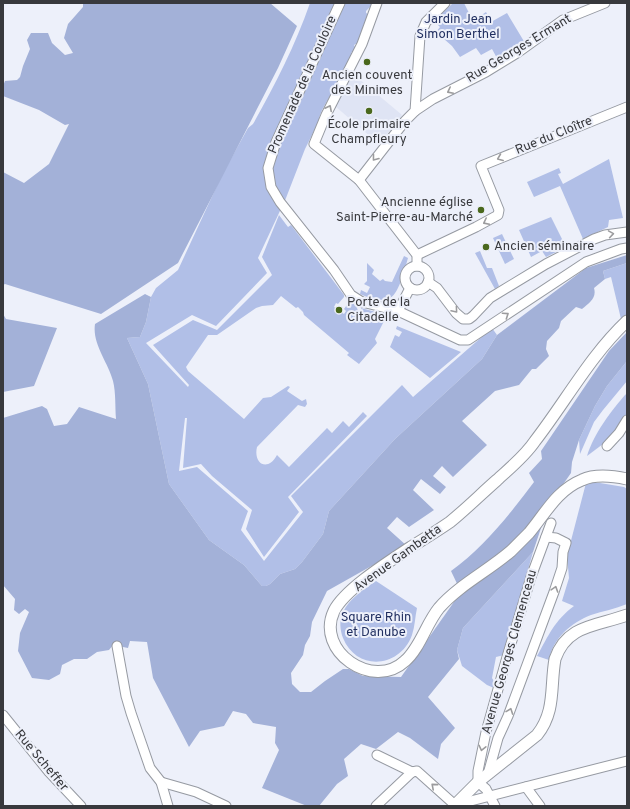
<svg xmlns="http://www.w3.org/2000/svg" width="630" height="809" font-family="Overpass,sans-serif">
<rect width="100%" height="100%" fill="#edf0fa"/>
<polygon fill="#dfe4f4" points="352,73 402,115 379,144 335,106"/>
<g fill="#b1bfe7">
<path d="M310,3H374L366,11V13L370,15L367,24H364L363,26H365L357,44H355L354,46L356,47L354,52H352L351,53L353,54L322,110L319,118L320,119L317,123V125L305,149L286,198L258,258L267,273L216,326L192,315L146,343L188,387L189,385L153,345L193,320L217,330L272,275L262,257L279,215L288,227L291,225L344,295V297L338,304L336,303L334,307L344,314L346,311L344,309L349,302L356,305L359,314L362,313L361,308L387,315L375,339L377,343L359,364L347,355L349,353L304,315L303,312L298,307L296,308L281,296L273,305L262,306L256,308L217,335H208L186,367L188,371L244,419L263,398L271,397L288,386L290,387L287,391L302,401L306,399L307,404L305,407L298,405L257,447C253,464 268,472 277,455L289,467L327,428L332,433L343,421L349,427L363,412L367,416L288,497L299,512L264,557L246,529L252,510L212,476L201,464L183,468L187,418H185L179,471L197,467L248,511L241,530L264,561L303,512L291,496L402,385L413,397L492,328L497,335L482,359L395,439L329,511L323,534L302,562L295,569L280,574L270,584L266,586H262L244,565L209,540L169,484L148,384L127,338L140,337L146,322L151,297L156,288L178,270L222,175L248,128L253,124C275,85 295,46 310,3Z"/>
<polygon points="453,3 464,3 473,21 486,12 491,22 507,13 525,43 498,60 492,49 481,55 476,48 460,57 452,46 436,32 440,27 434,21"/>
<polygon points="609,159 623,218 609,220 608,227 583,239 560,186 534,197 527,182 559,168 561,173 558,174 563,184"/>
<polygon points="551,217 566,247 546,257 542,251 531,257 519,230"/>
<polygon points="502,234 514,259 505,264 493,238"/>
<polygon points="480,251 487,268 492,268 499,286 495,289 475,253"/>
<path d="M404,256L408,258C405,268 399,296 388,299C380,302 367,297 360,294L361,290L367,293L370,287L364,284L367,281V263L374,270L372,274L380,281L383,279L385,281L392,282Z"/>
<polygon points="627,263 627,314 621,319 611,277 605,279 603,271"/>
<polygon points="397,326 461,352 430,378 390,347 395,335 399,337 402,332 396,329"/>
<polygon points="627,361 627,381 603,410 594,422 580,454 579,440 595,406 607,386"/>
<path d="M627,393V415L623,423L611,438L587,456C593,435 612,409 627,393Z"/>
<path d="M586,483H600L624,487L627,489V604C615,609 603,611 591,615C571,623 553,638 549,660L537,656C549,635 554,621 574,606L562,601L569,578L567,556Z"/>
<polygon points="533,552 504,655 496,657 492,678 495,683 494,688 487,685 462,666 457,650 463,628"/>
<path d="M376,581L417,608C415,617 415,626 412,635C400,668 357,672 343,638C340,630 339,620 343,612C350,598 363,590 376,581Z"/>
</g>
<g fill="#a3b1d8">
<polygon points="83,3 270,3 297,26 278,68 178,263 101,314 5,284 3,285 3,172 24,183 49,164 69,124 65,125 39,110 3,96 3,86 5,81 17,80 20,77 23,66 30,49 27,40 31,33 48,33 52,43 65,55 73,53 64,38 68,24 83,7"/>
<path d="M627,255V263L603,271L605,279L594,288C597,298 589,303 582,309L576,307L561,321L559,328L547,341L546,349L549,356L536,369H532L519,385L495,391L462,421L487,445L453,477L442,466L433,476L446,487L440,494L421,479L413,490L434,510L409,527L397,517L387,528L407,546L327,591L312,622L310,636L305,645L303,655L291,673L292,684L300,692H311L325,681L343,669H349L363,676L401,677L461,592L451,571C484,547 510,514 534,482L529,473L542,459L541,451L609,351L627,332V361L607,386L595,406L579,440L572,462L571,473L557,493L543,522L533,552L463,628L457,650L459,659L428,697L455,728L441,744L438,759L410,738L398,732L376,749L361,744L344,759L348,776L337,784L319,806H307L262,788L279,750L275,743L276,727L253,723L246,714L233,711L224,726L200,731L189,747L153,678L147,642L130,641L128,648L113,645L109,650L97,652L87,659H74L62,665L60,674L49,680L32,678L18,651L20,633L29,612L25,609L19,614L14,610L15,599L3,585V418L42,406L47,409L54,426L67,424L79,407L116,419C115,407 116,393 113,381C108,362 92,344 95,324L145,294L151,297L146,322L140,337L127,338L148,384L169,484L209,540L244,565L262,586H266L270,584L280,574L295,569L302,562L323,534L329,511L395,439L482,359L497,335L586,268Z"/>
<polygon points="3,314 6,319 57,328 34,386 3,392"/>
</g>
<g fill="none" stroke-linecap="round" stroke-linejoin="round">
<g stroke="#969aa2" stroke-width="11">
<g id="minor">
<polyline points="340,3 276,142 268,168 271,187 280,202 334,270 351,295 362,302 398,311 460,340 468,340 586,262 621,249 627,248"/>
<polyline points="377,3 362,44 326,115 314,144 359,180 417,255 417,266"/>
<polyline points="415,111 433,99 486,72 517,53 563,20 605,3"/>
<polyline points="359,180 405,121 415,111 420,36 426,22 445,3"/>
<polyline points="417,255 476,227 498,215 499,210 481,166 627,107"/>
<circle cx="417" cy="278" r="12"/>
<polyline points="428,282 437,288 456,313 463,319 469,319 473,316 490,298 546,264 594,239 605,235 627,232"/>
<polyline points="398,311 410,288"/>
<polyline points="607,446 619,433 627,420"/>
<polyline points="117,646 126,696 131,713 150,768 161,782 168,806"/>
<polyline points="3,715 49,772 81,806"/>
<polyline points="377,755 412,772"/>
<polyline points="412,772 417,771 455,805 627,761"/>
<polyline points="488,774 498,738 508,716 554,592 562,568 563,552 566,543 556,538 546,537"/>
<polyline points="161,782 196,792 226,806"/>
<polyline points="526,787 540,806"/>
<polyline points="376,806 412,772"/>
<polyline points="495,806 486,789 478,782 478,771 486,732 507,657 531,577 551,523"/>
</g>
</g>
<g stroke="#969aa2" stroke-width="13">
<g id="major">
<path d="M627,321C590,356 566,401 535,441C525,456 510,468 497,480C481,494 466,509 450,522C437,531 424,539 411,547C390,561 345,589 334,611C315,651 373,691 405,661C420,648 426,624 439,608C459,585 488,571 511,551C517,545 523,539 529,533C545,514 557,490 582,480C595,474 613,476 627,479"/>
<path d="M454,806L478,782L537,735C556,711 550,687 555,659C567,624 598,626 627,615"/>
</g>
</g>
<use href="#minor" stroke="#fff" stroke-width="9"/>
<use href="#major" stroke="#fff" stroke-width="11"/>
</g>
<defs><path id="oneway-chevron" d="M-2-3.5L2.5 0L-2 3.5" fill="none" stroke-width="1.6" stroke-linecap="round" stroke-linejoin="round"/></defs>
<g stroke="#9c9c9e">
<use href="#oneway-chevron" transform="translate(450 91) rotate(153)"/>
<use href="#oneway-chevron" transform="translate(329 108) rotate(-63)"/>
<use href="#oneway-chevron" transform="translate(375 158) rotate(128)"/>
<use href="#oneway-chevron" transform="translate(500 158) rotate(158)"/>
<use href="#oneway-chevron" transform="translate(486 222) rotate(153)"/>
<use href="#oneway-chevron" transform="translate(611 234) rotate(-9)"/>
<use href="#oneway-chevron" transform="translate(455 310) rotate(50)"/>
<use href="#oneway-chevron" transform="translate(506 315) rotate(-34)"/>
<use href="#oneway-chevron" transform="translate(555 589) rotate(-72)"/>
<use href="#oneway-chevron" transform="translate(510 711) rotate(-70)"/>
<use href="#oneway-chevron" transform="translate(482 748) rotate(103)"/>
<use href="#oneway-chevron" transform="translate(434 786) rotate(-139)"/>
</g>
<g fill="#4a681d" stroke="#edf0fa" stroke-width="1.5">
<circle cx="367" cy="62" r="4"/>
<circle cx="369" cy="111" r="4"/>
<circle cx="481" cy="210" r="4"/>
<circle cx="486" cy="247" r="4"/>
<circle cx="339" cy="310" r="4"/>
</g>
<g text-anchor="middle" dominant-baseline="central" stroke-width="4" stroke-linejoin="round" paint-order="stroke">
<g font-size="13" fill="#212f60" stroke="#edf0fa">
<text x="458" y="20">Jardin Jean<tspan x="458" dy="15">Simon Berthel</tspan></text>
<text x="376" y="618">Square Rhin<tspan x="376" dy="15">et Danube</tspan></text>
</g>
<g font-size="13" fill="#38393d" stroke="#edf0fa">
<text transform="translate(519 49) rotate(-31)">Rue Georges Ermant</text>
<text transform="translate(303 85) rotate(-66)">Promenade de la Couloire</text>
<text transform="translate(554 136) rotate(-22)">Rue du Cloître</text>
<text transform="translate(398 559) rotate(-36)">Avenue Gambetta</text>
<text transform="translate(510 652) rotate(-74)">Avenue Georges Clemenceau</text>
<text transform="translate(41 761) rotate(50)">Rue Scheffer</text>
</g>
<g font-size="13" fill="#38393d" stroke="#edf0fa">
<text x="367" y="76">Ancien couvent<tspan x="367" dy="15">des Minimes</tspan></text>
<text x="369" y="125">École primaire<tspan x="369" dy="15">Champfleury</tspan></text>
<text x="473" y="203" text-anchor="end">Ancienne église<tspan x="473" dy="15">Saint-Pierre-au-Marché</tspan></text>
<text x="494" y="247" text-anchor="start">Ancien séminaire</text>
<text x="347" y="303" text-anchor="start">Porte de la<tspan x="347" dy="15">Citadelle</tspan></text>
</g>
</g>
<rect width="630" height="809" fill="none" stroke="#38393d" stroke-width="8"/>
</svg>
